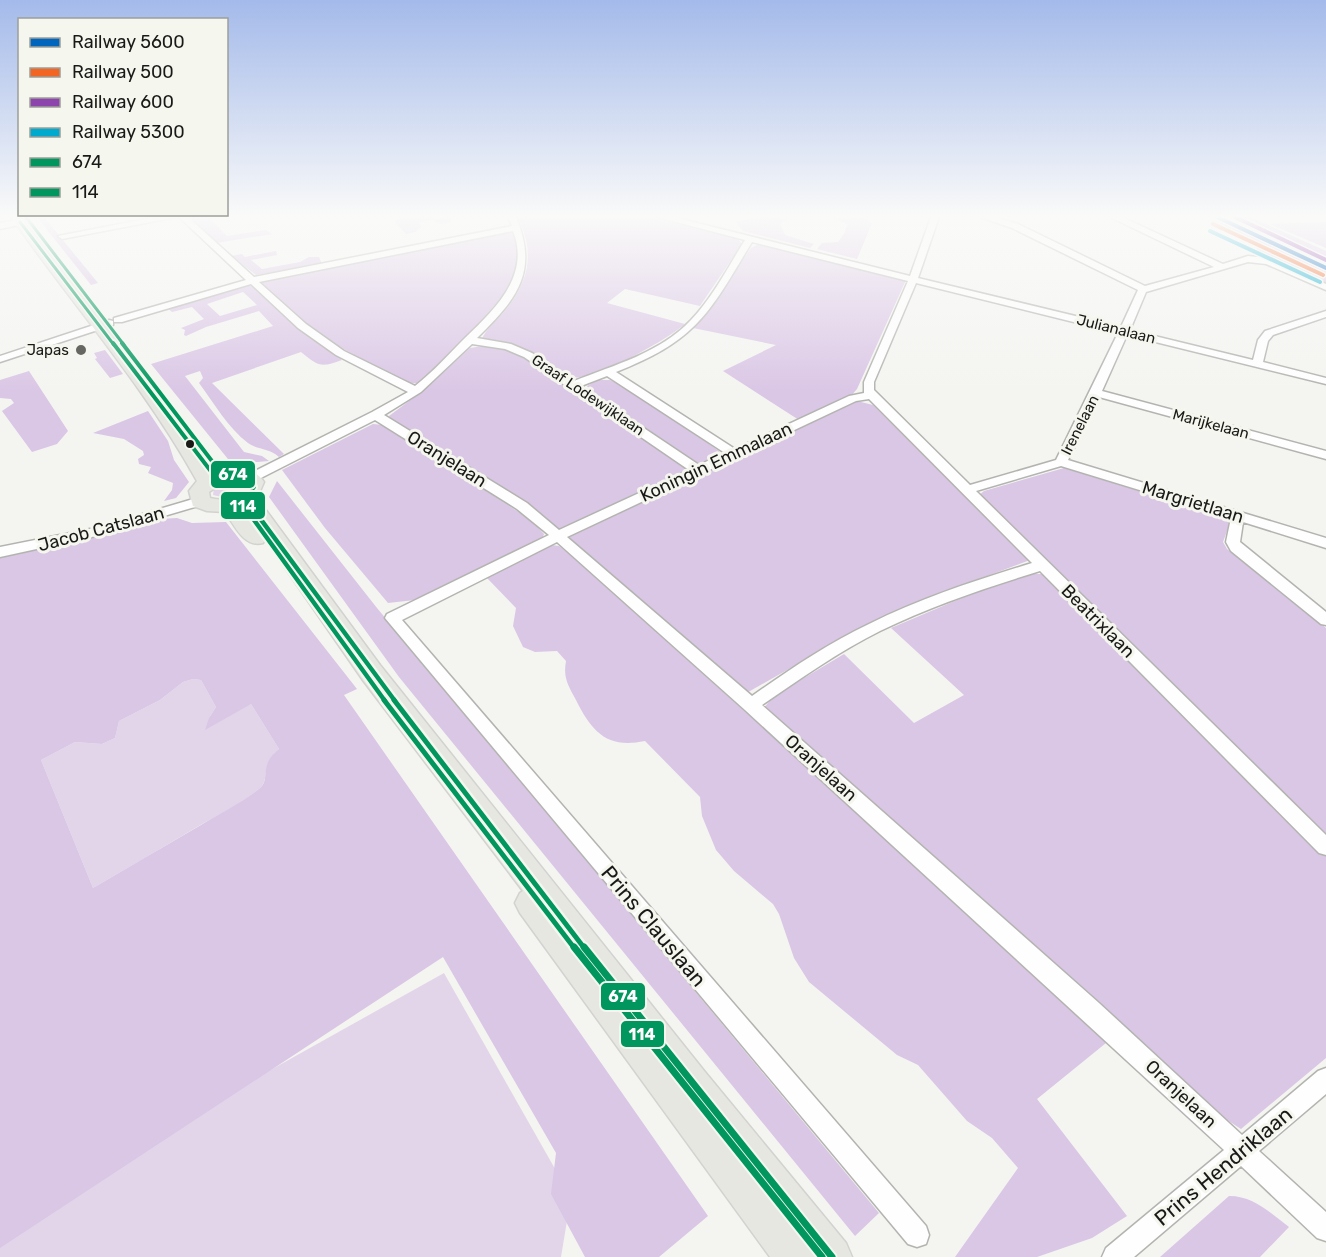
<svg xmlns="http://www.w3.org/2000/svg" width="1326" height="1257" font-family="Rubik,sans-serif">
<rect width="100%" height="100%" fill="#f4f5f1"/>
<g fill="#e2d5e9">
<polygon points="1228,217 1236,217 1326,258 1326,261"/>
<polygon points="228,481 238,482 241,487 236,494 226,498 213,495 214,488"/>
<path d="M193,679L201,680L216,707L209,718L251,704L279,749C260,764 270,779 260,788C241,804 218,815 197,827C162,848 127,868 93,888L41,760L75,742L102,744L115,738L119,721L160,700L183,682Z"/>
<polygon points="444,973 571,1197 561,1257 0,1257 0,1226 106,1162"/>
</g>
<g fill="#dac6e5" fill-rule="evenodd">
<polygon points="37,217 44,217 98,283 91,285"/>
<polygon points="190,217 208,217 227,236 266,230 272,234 216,243"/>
<polygon points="398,217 452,217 452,220 449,223 439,224 433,220 419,222 421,227 415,232 406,234 395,222"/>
<path d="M517,217H649L738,239L742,244L700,306L625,289L607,303L685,324C668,339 592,383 570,377C554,373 542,357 526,351C512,345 494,347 482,339C486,329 496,321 503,313C528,283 537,253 517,217Z"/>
<polygon points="757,217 791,217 780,224 785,235 814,244 810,248 743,231 736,222"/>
<polygon points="830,217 864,217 872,223 857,259 817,249 822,243 838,242 845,232 847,224"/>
<polygon points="1236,217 1250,217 1326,251 1326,258"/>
<polygon points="1326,222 1326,248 1270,224"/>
<path d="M1222,223L1326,270V284C1304,275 1265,265 1254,244L1212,225Z"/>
<polygon points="512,232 517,246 516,271 504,294 475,329 424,378 418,383 407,384 331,342 300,319 261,282 416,249"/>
<polygon points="759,244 906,280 857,389 851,396 799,420 723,371 776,345 693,328 704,317 751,248"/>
<polygon points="276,251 277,255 251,260 262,269 300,262 309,257 319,257 322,264 256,275 231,256 242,254 245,257"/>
<path d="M246,285L252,286L294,324L342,360C321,368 318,366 301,352L212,383L284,454L279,457C269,448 258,450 248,443C228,428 214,403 199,383L203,378L200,371L185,376L244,452L262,456L269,461L232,464L151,364L273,326L259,311L206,327L186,336L184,335L185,330L181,328L204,319L192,307L172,312L166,307ZM243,292L257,305L220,316L207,304Z"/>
<polygon points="483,346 504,348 526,357 683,465 686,469 686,473 564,529 558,528 519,500 390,419 389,416 425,389 470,348"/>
<polygon points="105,350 123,374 110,378 95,359 97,358 94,353"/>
<polygon points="29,371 68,431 57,444 32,452 2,411 14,403 11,399 0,398 0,380"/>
<polygon points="598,380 610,380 619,384 709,444 719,451 721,456 703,464 691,461 589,390 587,386"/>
<polygon points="857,401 873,405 1030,560 912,604 868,624 743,695 567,538"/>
<polygon points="148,411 168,441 174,460 189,482 176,498 164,501 172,490 173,483 148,473 151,467 139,464 138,459 144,455 143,451 124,439 93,433"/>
<polygon points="373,424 383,425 531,520 544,534 542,540 415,600 388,603 325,528 282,470"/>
<polygon points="1064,468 1230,519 1230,523 1223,542 1227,549 1326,628 1326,834 978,496 984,491"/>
<polygon points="277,481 377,608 879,1213 855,1236 399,677 269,497"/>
<path d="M177,518L192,523L226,522L357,689L344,695L708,1216L659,1257H585L551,1194L556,1153L443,957L0,1248V556L47,548L160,519ZM193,679L201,680L216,707L209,718L205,730L251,704L279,749C258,765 271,779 260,788C242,803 220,813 201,825C165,846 129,867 93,888L41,760L75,742L102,744L115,738L119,721L160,700L183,682Z"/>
<path d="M552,545L559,546L568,553L1056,990L1106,1043L1037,1099L1127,1216L1092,1238L1037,1257H955L1018,1168L992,1138L967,1121L918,1065L897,1055L809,982L794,958L779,914L773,904L734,871L716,850L702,816L700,797L645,741C607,749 592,732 576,700C568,685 563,678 566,661L557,651L535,652L523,647L513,626L516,608L486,577Z"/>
<polygon points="1030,574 1043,574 1326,855 1326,1058 1241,1129 1224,1118 762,710 774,696 844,654 914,723 964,695 891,628 976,592"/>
<path d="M1229,1196C1254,1196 1270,1213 1289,1227L1260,1257H1160Z"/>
</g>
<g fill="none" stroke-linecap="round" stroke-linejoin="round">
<g stroke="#b3b4b0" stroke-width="3">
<g id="minor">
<polygon points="156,217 177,217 62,239 58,236"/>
<path d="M179,217H188L254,277L512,226L508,217H516C539,272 517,299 477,338L511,344L532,353L574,381C614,365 660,353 691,320C713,297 728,267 745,240L657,217H673L910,276L931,217H939L918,278L1121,327L1138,290L1012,228L980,217H995L1018,224L1145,286L1214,267L1110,217H1122L1223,264L1248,256L1268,258L1326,284V290L1266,264L1248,262L1146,292L1130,330L1253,360L1258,340L1265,331L1326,311V317L1273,335L1268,341L1263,362L1326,378V384L1127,335L1102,391L1326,451V459L1099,397L1068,460L1326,538V548L1243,522L1240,542L1326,612V625L1321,624L1231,551L1226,542L1231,518L1061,466L976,491L1326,835V855L1319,853L1040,571C985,588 931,606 880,631C838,652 800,679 762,705L1099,1003L1242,1135L1318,1071L1326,1068V1094L1259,1151L1326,1212V1241L1317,1238L1241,1166L1134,1257H1102L1106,1248L1224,1150L745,710L557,542L402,620L926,1226L929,1235L926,1244L917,1247L908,1244L385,618L387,614L549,535L517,509L375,420L255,481H247L245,478L247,475L372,412L408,392L336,355L298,328L251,284L122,322H114V318L246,280ZM513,231C531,276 494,310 465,338C449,354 433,372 415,386L344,351L306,324L259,282ZM752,242L908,281L864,382V393L849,396L735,449L616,372C698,340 709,313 752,242ZM916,283L1118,333L1056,460L970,485L874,390V382ZM472,344L505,349L524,357L689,470L559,530L527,503L384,415L421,392ZM607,376L725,453L699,465L581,386ZM869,399L1032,563C977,580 921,598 869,624C827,644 789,670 752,696L567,537L856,401Z"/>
<polygon points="16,220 19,221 19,225 0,229 0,223"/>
<polygon points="109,320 113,321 113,325 0,362 0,356"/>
<polygon points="200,497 206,501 205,504 96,536 0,557 0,547 95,528"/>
</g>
</g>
<g stroke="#d2d2d0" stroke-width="3">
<path id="primary" d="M11,217H24L146,374L213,473C231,467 252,464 264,482L257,498L380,665L705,1072L846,1243L852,1257H770L520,913L515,903L520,893L523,891L362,679L265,539L263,543C244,548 235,526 225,512L207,511L193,506L189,491L197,481C145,387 73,305 11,217ZM238,480L244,482C240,498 224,502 210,498L209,492L224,482Z"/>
</g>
<use href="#minor" fill="#fdfefd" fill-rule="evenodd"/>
<use href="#primary" fill="#e6e7e1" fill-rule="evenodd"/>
<g stroke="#f5f7ef" stroke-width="6">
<polyline id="bus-1-far4" points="26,217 124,345"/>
</g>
<g stroke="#f5f7ef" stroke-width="8">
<polyline id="bus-1-far3" points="122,343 218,469 225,475 240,474 251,478 254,487 246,497 249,503"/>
</g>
<g stroke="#f5f7ef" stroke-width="9">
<polyline id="bus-1-far2" points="248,502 395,701"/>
</g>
<g stroke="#f5f7ef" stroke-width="10">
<polyline id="bus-1-far1" points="394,700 585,949"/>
</g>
<g stroke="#f5f7ef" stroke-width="11">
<polyline id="bus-1" points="584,947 832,1257"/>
</g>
<g stroke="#f5f7ef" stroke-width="6">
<polyline id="bus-2-far4" points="20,222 114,345"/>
</g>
<g stroke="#f5f7ef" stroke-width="8">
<polyline id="bus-2-far3" points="113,343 213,474 223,482 245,484 239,497 242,503"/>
</g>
<g stroke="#f5f7ef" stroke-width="9">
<polyline id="bus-2-far2" points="241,502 385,701"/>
</g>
<g stroke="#f5f7ef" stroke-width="10">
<polyline id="bus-2-far1" points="384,700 575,949"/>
</g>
<g stroke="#f5f7ef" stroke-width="11">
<polyline id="bus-2" points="574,947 822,1257"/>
</g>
<use href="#bus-1-far4" stroke="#00965e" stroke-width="3"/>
<use href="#bus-1-far3" stroke="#00965e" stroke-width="4"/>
<use href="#bus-1-far2" stroke="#00965e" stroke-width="4.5"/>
<use href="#bus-1-far1" stroke="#00965e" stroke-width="5"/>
<use href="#bus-1" stroke="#00965e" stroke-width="7"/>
<use href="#bus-2-far4" stroke="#00965e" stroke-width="3"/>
<use href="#bus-2-far3" stroke="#00965e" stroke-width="4"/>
<use href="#bus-2-far2" stroke="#00965e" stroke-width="4.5"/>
<use href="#bus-2-far1" stroke="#00965e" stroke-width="5"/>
<use href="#bus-2" stroke="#00965e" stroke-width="7"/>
<g stroke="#f5f7ef" stroke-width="7">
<polyline id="rail-1" points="1217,217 1326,268"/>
</g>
<g stroke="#f5f7ef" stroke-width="7">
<polyline id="rail-2" points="1213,224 1323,275"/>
</g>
<g stroke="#f5f7ef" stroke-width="7">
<polyline id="rail-3" points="1235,217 1326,260"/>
</g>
<g stroke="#f5f7ef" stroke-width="7">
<polyline id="rail-4" points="1210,231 1320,282"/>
</g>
<use href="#rail-1" stroke="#0065bd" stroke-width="4"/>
<use href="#rail-2" stroke="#f26522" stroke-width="4"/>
<use href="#rail-3" stroke="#8e44ad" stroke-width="4"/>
<use href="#rail-4" stroke="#00a9ce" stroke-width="4"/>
</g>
<linearGradient id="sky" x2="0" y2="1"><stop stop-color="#a4baea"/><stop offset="0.55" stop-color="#fafaf9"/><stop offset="1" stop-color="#fafaf9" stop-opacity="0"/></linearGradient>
<rect width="1326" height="393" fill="url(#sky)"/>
<circle fill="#666763" stroke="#f5f7ef" stroke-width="2" cx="81" cy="350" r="6"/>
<circle fill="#191a17" stroke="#f5f7ef" stroke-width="2" cx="190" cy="444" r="5"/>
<g text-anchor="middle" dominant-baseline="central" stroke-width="6" stroke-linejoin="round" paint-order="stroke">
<g font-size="15" fill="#191a17" stroke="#f5f7ef">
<text transform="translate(1116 329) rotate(14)">Julianalaan</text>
<text transform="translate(588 395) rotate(34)">Graaf Lodewijklaan</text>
<text transform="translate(1211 424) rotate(15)">Marijkelaan</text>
<text transform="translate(1080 425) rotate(-63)">Irenelaan</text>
</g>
<g font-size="15" fill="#191a17" stroke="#f5f7ef" text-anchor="end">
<text x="69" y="350">Japas</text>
</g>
<g font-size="18" fill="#191a17" stroke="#f5f7ef">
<text transform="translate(447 459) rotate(32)">Oranjelaan</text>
<text transform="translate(716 462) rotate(-25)">Koningin Emmalaan</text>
<text transform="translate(1193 502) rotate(17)">Margrietlaan</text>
<text transform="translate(101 529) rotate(-15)">Jacob Catslaan</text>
<text transform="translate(1098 621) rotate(45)">Beatrixlaan</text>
<text transform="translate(821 768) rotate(42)">Oranjelaan</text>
<text transform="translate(1181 1094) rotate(43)">Oranjelaan</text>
</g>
<g font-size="21" fill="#191a17" stroke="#f5f7ef">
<text transform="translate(654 926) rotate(50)">Prins Clauslaan</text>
<text transform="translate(1223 1166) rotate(-40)">Prins Hendriklaan</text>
</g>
</g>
<g stroke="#f5f7ef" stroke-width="2">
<rect x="210" y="460" width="46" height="29" rx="6" fill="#00965e"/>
<rect x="220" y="491" width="46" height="29" rx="6" fill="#00965e"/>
<rect x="600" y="982" width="46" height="29" rx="6" fill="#00965e"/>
<rect x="620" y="1020" width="45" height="28" rx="6" fill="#00965e"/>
</g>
<g font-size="16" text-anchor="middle" font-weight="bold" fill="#fff">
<text x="233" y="480">674</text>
<text x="243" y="512">114</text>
<text x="623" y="1002">674</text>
<text x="642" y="1040">114</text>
</g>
<rect x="18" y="18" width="210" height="198" fill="#f5f7ef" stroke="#9d9f99" stroke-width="1.5"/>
<rect x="30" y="38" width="30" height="9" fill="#0065bd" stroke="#9d9f99" stroke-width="1.5"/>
<text x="72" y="48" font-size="18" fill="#191a17">Railway 5600</text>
<rect x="30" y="68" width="30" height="9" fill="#f26522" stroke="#9d9f99" stroke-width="1.5"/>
<text x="72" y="78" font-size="18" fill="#191a17">Railway 500</text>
<rect x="30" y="98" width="30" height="9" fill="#8e44ad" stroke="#9d9f99" stroke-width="1.5"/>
<text x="72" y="108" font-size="18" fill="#191a17">Railway 600</text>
<rect x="30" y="128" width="30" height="9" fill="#00a9ce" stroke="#9d9f99" stroke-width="1.5"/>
<text x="72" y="138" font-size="18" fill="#191a17">Railway 5300</text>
<rect x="30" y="158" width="30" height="9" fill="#00965e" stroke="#9d9f99" stroke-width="1.5"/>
<text x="72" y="168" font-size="18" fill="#191a17">674</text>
<rect x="30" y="188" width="30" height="9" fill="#00965e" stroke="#9d9f99" stroke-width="1.5"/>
<text x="72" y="198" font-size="18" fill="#191a17">114</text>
</svg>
